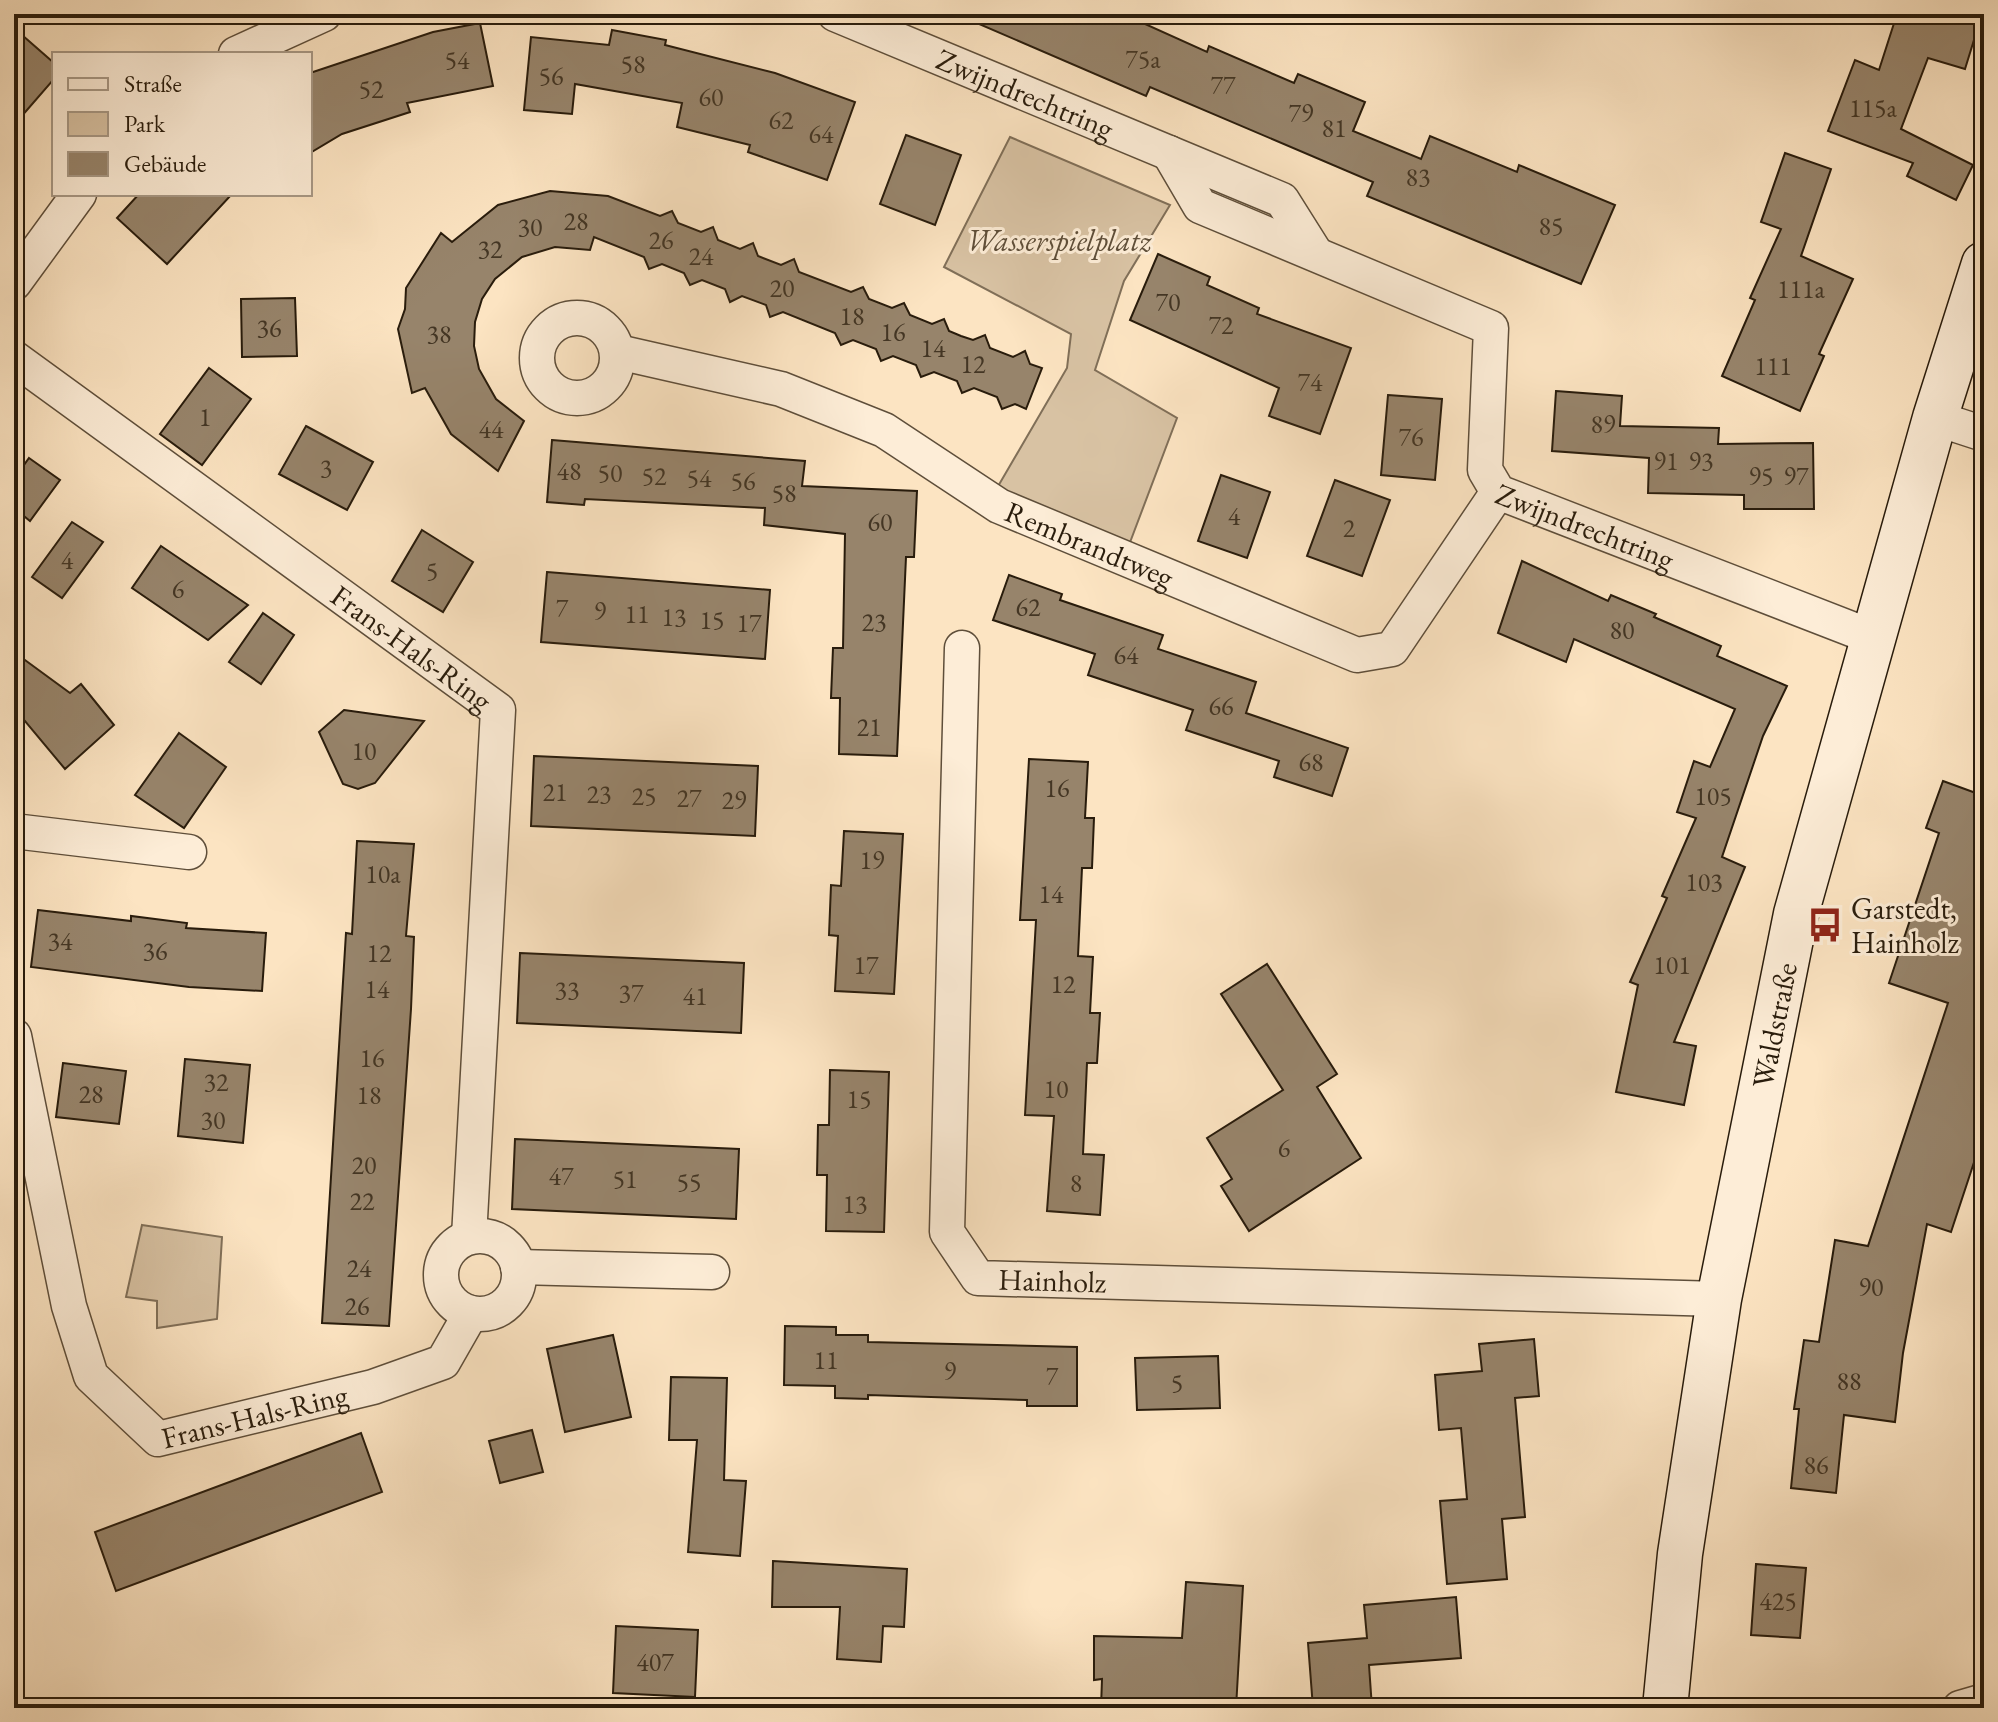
<svg xmlns="http://www.w3.org/2000/svg" width="1998" height="1722" font-family="'EB Garamond',serif">
<rect width="100%" height="100%" fill="#fce4c2"/>
<filter id="stains"><feTurbulence type="fractalNoise" baseFrequency=".0025" numOctaves="4"/><feColorMatrix values="0 0 0 0 .2 0 0 0 0 .09 0 0 0 0 .02 0 0 0 .5 -.17"/></filter>
<radialGradient id="worn" r=".72"><stop offset=".6" stop-color="#630" stop-opacity="0"/><stop offset="1" stop-color="#630" stop-opacity=".3"/></radialGradient>
<g fill="#d8c2a3" stroke="#806f58" stroke-width="2">
<polygon points="1010,137 1170,205 1124,281 1095,370 1177,418 1129,545 997,488 1067,368 1071,334 944,267"/>
<polygon points="142,1225 222,1237 217,1319 157,1328 157,1301 126,1297"/>
</g>
<g fill="#97846b" stroke="#291c0c" stroke-width="2">
<polygon points="956,14 1123,14 1207,52 1209,46 1294,83 1298,74 1365,102 1353,131 1421,159 1430,136 1517,172 1519,165 1615,205 1581,284 1367,196 1373,182 1150,87 1146,96"/>
<polygon points="1897,14 1982,14 1965,69 1928,58 1901,129 1973,165 1956,200 1907,176 1913,163 1828,131 1855,60 1879,70"/>
<polygon points="480,23 493,86 407,103 410,112 342,134 310,153 310,73 433,32"/>
<polygon points="14,28 54,63 54,79 14,125"/>
<polygon points="612,30 666,40 665,45 775,73 855,102 827,180 748,152 750,145 677,127 682,103 575,84 572,114 524,110 531,37 609,45"/>
<polygon points="906,135 961,155 935,225 880,204"/>
<polygon points="1785,153 1831,169 1801,256 1853,279 1819,354 1824,356 1800,411 1722,376 1755,300 1750,298 1781,229 1761,222"/>
<polygon points="550,191 608,196 660,216 672,211 678,223 701,232 713,227 718,240 740,249 753,243 758,256 781,265 794,259 799,272 851,292 863,287 869,299 892,308 904,303 910,315 932,324 944,319 949,331 961,336 973,340 985,335 990,348 1013,357 1025,351 1030,364 1042,368 1026,409 1015,404 1002,409 997,397 974,388 962,393 957,381 934,372 921,377 916,365 893,356 881,361 876,349 853,340 841,345 835,333 783,312 770,317 766,305 742,296 730,302 725,289 702,280 690,285 684,273 662,264 649,269 644,257 594,237 590,250 555,247 522,257 495,279 482,299 475,322 474,346 479,369 496,399 524,421 498,471 451,434 425,388 412,393 398,329 405,309 406,288 441,233 452,242 498,205"/>
<polygon points="139,194 232,194 167,264 117,218"/>
<polygon points="1158,254 1210,277 1207,285 1259,308 1257,314 1351,348 1320,434 1269,416 1279,388 1130,320"/>
<polygon points="295,298 297,356 242,357 241,299"/>
<polygon points="209,368 251,399 202,465 160,434"/>
<polygon points="1556,391 1622,396 1620,426 1719,428 1718,444 1813,443 1814,509 1744,509 1744,495 1648,493 1649,458 1552,451"/>
<polygon points="1388,395 1442,399 1435,480 1381,475"/>
<polygon points="306,426 373,462 347,510 279,474"/>
<polygon points="552,440 805,461 802,486 917,491 914,557 906,557 897,756 839,754 840,698 831,698 833,648 843,648 845,534 764,525 765,508 585,499 584,505 547,502"/>
<polygon points="29,458 60,480 30,521 14,508 14,479"/>
<polygon points="1221,475 1270,492 1247,558 1198,541"/>
<polygon points="1335,480 1390,500 1362,576 1307,556"/>
<polygon points="72,522 103,542 62,598 32,577"/>
<polygon points="422,530 473,562 443,612 392,581"/>
<polygon points="161,546 248,605 208,640 132,588"/>
<polygon points="1522,561 1608,601 1611,595 1656,614 1654,617 1721,646 1717,656 1787,686 1763,736 1722,857 1745,867 1674,1042 1696,1046 1684,1105 1616,1092 1638,985 1630,982 1667,898 1662,896 1696,818 1677,812 1694,761 1710,767 1735,709 1574,639 1566,662 1498,633"/>
<polygon points="547,572 770,590 765,659 541,642"/>
<polygon points="1009,575 1062,594 1060,600 1163,635 1158,649 1256,682 1246,713 1348,748 1332,796 1274,777 1279,761 1186,730 1193,710 1088,675 1095,654 993,620"/>
<polygon points="263,613 294,635 261,684 229,662"/>
<polygon points="14,652 70,693 81,684 114,725 65,769 14,708"/>
<polygon points="344,710 387,716 424,721 375,783 358,789 343,784 319,732"/>
<polygon points="179,733 226,767 184,828 135,795"/>
<polygon points="534,756 758,766 755,836 531,826"/>
<polygon points="1029,759 1088,762 1085,818 1094,818 1092,868 1082,868 1078,956 1093,957 1090,1013 1100,1013 1097,1063 1087,1063 1083,1154 1104,1155 1100,1215 1047,1211 1054,1116 1025,1115 1036,920 1020,920"/>
<polygon points="1943,781 1984,796 1984,1132 1951,1232 1927,1224 1903,1353 1895,1422 1844,1415 1836,1493 1791,1488 1799,1409 1794,1409 1804,1340 1819,1342 1835,1240 1868,1246 1948,1003 1889,983 1939,833 1926,828"/>
<polygon points="844,831 903,834 894,994 835,991 838,936 829,935 831,885 841,886"/>
<polygon points="357,841 414,844 406,936 414,937 411,1009 389,1326 322,1323 346,933 352,934"/>
<polygon points="38,910 131,921 131,916 187,923 186,928 266,933 262,991 189,987 31,967"/>
<polygon points="520,953 744,963 741,1033 517,1023"/>
<polygon points="1267,964 1337,1074 1317,1087 1361,1158 1249,1231 1221,1186 1232,1179 1207,1138 1283,1090 1221,994"/>
<polygon points="185,1059 250,1065 243,1143 178,1136"/>
<polygon points="63,1063 126,1071 119,1124 56,1117"/>
<polygon points="830,1070 889,1072 884,1232 826,1231 827,1175 817,1175 818,1125 829,1125"/>
<polygon points="515,1139 739,1149 736,1219 512,1209"/>
<polygon points="785,1326 836,1327 836,1335 868,1335 868,1342 1077,1347 1077,1406 1027,1406 1027,1400 868,1395 868,1399 835,1398 835,1386 784,1385"/>
<polygon points="613,1335 631,1417 565,1432 547,1349"/>
<polygon points="1534,1339 1539,1396 1515,1398 1525,1517 1502,1519 1507,1579 1447,1584 1440,1501 1467,1499 1461,1428 1439,1430 1435,1375 1482,1371 1479,1344"/>
<polygon points="1218,1356 1220,1408 1137,1410 1135,1358"/>
<polygon points="671,1377 727,1378 724,1480 746,1481 740,1556 688,1552 697,1440 669,1440"/>
<polygon points="532,1430 543,1472 500,1483 489,1441"/>
<polygon points="361,1433 382,1492 116,1591 95,1532"/>
<polygon points="773,1561 907,1569 904,1627 883,1626 881,1662 837,1659 840,1607 772,1607"/>
<polygon points="1756,1564 1806,1568 1800,1638 1751,1635"/>
<polygon points="1186,1582 1243,1586 1236,1708 1143,1705 1143,1708 1101,1708 1102,1679 1094,1680 1094,1636 1182,1638"/>
<polygon points="1456,1597 1461,1658 1369,1665 1372,1708 1313,1708 1308,1643 1367,1638 1364,1605"/>
<polygon points="616,1626 698,1630 695,1697 613,1693"/>
</g>
<g fill="none" stroke-linecap="round" stroke-linejoin="round">
<g stroke="#5e4e3a" stroke-width="37">
<g id="street">
<path id="s1" d="M835,14L1282,200L1316,254"/>
<polyline points="236,54 324,14"/>
<path id="s2" d="M1169,153L1200,206L1491,328L1485,470L1498,492L1872,637"/>
<polyline points="14,283 79,194"/>
<circle cx="577" cy="358" r="40"/>
<path id="s3" d="M618,352L781,389L884,430L999,506L1357,655L1392,649L1498,492"/>
<path id="s4" d="M14,358L498,710L469,1237"/>
<polyline points="1935,418 1984,434"/>
<path id="s5" d="M962,648L947,1232L978,1278L1719,1299"/>
<polyline points="14,831 189,852"/>
<path id="s6" d="M14,1036L69,1306L91,1376L158,1439L373,1387L443,1362L471,1313"/>
<circle cx="480" cy="1275" r="39"/>
<polyline points="518,1267 712,1272"/>
<polyline points="1960,1708 1984,1701"/>
</g>
</g>
<g stroke="#291c0c" stroke-width="47">
<g id="secondary">
<path id="s7" d="M1665,1708L1680,1554L1719,1299L1796,914L1935,418L1984,264"/>
</g>
</g>
<use href="#street" stroke="#fdedd7" stroke-width="34"/>
<use href="#secondary" stroke="#fdedd7" stroke-width="44"/>
</g>
<defs>
<g id="bus-bare" transform="scale(2.76)"><path d="M-5-6H5V4H4V6H2V4H-2V6H-4V4H-5ZM-3.5-4V0h7V-4ZM-3.5 1.2v1.5H-2V1.2ZM2 1.2v1.5H3.5V1.2Z" fill="#8f2418" stroke="#fdedd7" stroke-width="2.5" paint-order="stroke"/></g>
</defs>
<g fill-rule="evenodd">
<use href="#bus-bare" x="1825" y="925"/>
</g>
<g text-anchor="middle" dominant-baseline="central" stroke-width="6" stroke-linejoin="round" paint-order="stroke">
<g font-size="26" fill="#443624">
<text x="1143" y="59">75a</text>
<text x="457" y="60">54</text>
<text x="633" y="64">58</text>
<text x="551" y="76">56</text>
<text x="1223" y="85">77</text>
<text x="371" y="89">52</text>
<text x="711" y="97">60</text>
<text x="1873" y="108">115a</text>
<text x="1301" y="113">79</text>
<text x="781" y="120">62</text>
<text x="1334" y="128">81</text>
<text x="821" y="134">64</text>
<text x="1418" y="177">83</text>
<text x="576" y="221">28</text>
<text x="1551" y="226">85</text>
<text x="530" y="227">30</text>
<text x="661" y="240">26</text>
<text x="490" y="249">32</text>
<text x="701" y="256">24</text>
<text x="782" y="288">20</text>
<text x="1801" y="289">111a</text>
<text x="1168" y="302">70</text>
<text x="852" y="316">18</text>
<text x="1221" y="325">72</text>
<text x="269" y="328">36</text>
<text x="893" y="332">16</text>
<text x="439" y="334">38</text>
<text x="933" y="348">14</text>
<text x="973" y="364">12</text>
<text x="1773" y="366">111</text>
<text x="1310" y="382">74</text>
<text x="205" y="417">1</text>
<text x="1603" y="424">89</text>
<text x="491" y="429">44</text>
<text x="1411" y="437">76</text>
<text x="1666" y="461">91</text>
<text x="1701" y="461">93</text>
<text x="326" y="468">3</text>
<text x="569" y="471">48</text>
<text x="610" y="473">50</text>
<text x="654" y="476">52</text>
<text x="1761" y="476">95</text>
<text x="1796" y="476">97</text>
<text x="699" y="478">54</text>
<text x="743" y="481">56</text>
<text x="784" y="493">58</text>
<text x="1234" y="516">4</text>
<text x="880" y="522">60</text>
<text x="1349" y="528">2</text>
<text x="67" y="560">4</text>
<text x="432" y="571">5</text>
<text x="178" y="589">6</text>
<text x="1028" y="607">62</text>
<text x="562" y="608">7</text>
<text x="600" y="611">9</text>
<text x="637" y="614">11</text>
<text x="674" y="617">13</text>
<text x="712" y="620">15</text>
<text x="874" y="622">23</text>
<text x="749" y="623">17</text>
<text x="1622" y="630">80</text>
<text x="1126" y="655">64</text>
<text x="1221" y="706">66</text>
<text x="869" y="727">21</text>
<text x="364" y="751">10</text>
<text x="1311" y="762">68</text>
<text x="1057" y="788">16</text>
<text x="555" y="792">21</text>
<text x="599" y="794">23</text>
<text x="644" y="796">25</text>
<text x="1713" y="796">105</text>
<text x="689" y="798">27</text>
<text x="734" y="800">29</text>
<text x="872" y="860">19</text>
<text x="383" y="874">10a</text>
<text x="1704" y="882">103</text>
<text x="1051" y="894">14</text>
<text x="60" y="941">34</text>
<text x="155" y="951">36</text>
<text x="379" y="953">12</text>
<text x="866" y="965">17</text>
<text x="1672" y="965">101</text>
<text x="1063" y="984">12</text>
<text x="377" y="989">14</text>
<text x="567" y="990">33</text>
<text x="631" y="993">37</text>
<text x="695" y="996">41</text>
<text x="372" y="1058">16</text>
<text x="216" y="1082">32</text>
<text x="1056" y="1089">10</text>
<text x="91" y="1094">28</text>
<text x="369" y="1095">18</text>
<text x="859" y="1099">15</text>
<text x="213" y="1120">30</text>
<text x="1284" y="1148">6</text>
<text x="364" y="1165">20</text>
<text x="561" y="1176">47</text>
<text x="625" y="1179">51</text>
<text x="689" y="1182">55</text>
<text x="1076" y="1183">8</text>
<text x="362" y="1201">22</text>
<text x="855" y="1204">13</text>
<text x="359" y="1268">24</text>
<text x="1871" y="1287">90</text>
<text x="357" y="1306">26</text>
<text x="826" y="1360">11</text>
<text x="950" y="1371">9</text>
<text x="1052" y="1376">7</text>
<text x="1849" y="1381">88</text>
<text x="1177" y="1383">5</text>
<text x="1816" y="1465">86</text>
<text x="1778" y="1601">425</text>
<text x="655" y="1662">407</text>
</g>
<g font-size="30" fill="#291c0c" stroke="#fdedd7">
<text stroke="none"><textPath href="#s1" startOffset="206">Zwijndrechtring</textPath></text>
<text stroke="none"><textPath href="#s2" startOffset="638">Zwijndrechtring</textPath></text>
<text stroke="none"><textPath href="#s3" startOffset="514">Rembrandtweg</textPath></text>
<text stroke="none"><textPath href="#s4" startOffset="492">Frans-Hals-Ring</textPath></text>
<text stroke="none"><textPath href="#s7" startOffset="692">Waldstraße</textPath></text>
<text stroke="none"><textPath href="#s5" startOffset="714">Hainholz</textPath></text>
<text stroke="none"><textPath href="#s6" startOffset="540">Frans-Hals-Ring</textPath></text>
</g>
<g font-size="30" font-style="italic" fill="#5e4e39" stroke="#fdedd7">
<text x="1059" y="240">Wasserspielplatz</text>
</g>
<g font-size="30" fill="#291c0c" stroke="#fdedd7" text-anchor="start">
<text x="1851" y="908">Garstedt,<tspan x="1851" dy="34">Hainholz</tspan></text>
</g>
</g>
<rect width="1998" height="1722" fill="none" stroke="#fce4c2" stroke-width="48"/>
<rect x="16" y="16" width="1966" height="1690" fill="none" stroke="#291c0c" stroke-width="4"/>
<rect x="24" y="24" width="1950" height="1674" fill="none" stroke="#291c0c" stroke-width="2"/>
<rect x="52" y="52" width="260" height="144" fill="#fdedd7" stroke="#a89986" stroke-width="2"/>
<rect x="68" y="78" width="40" height="12" fill="#fdedd7" stroke="#a89986" stroke-width="2"/>
<text x="124" y="92" font-size="24" fill="#291c0c">Straße</text>
<rect x="68" y="112" width="40" height="24" fill="#d8c2a3" stroke="#a89986" stroke-width="2"/>
<text x="124" y="132" font-size="24" fill="#291c0c">Park</text>
<rect x="68" y="152" width="40" height="24" fill="#97846b" stroke="#a89986" stroke-width="2"/>
<text x="124" y="172" font-size="24" fill="#291c0c">Gebäude</text>
<rect width="100%" height="100%" filter="url(#stains)"/>
<rect width="100%" height="100%" fill="url(#worn)"/>
</svg>
